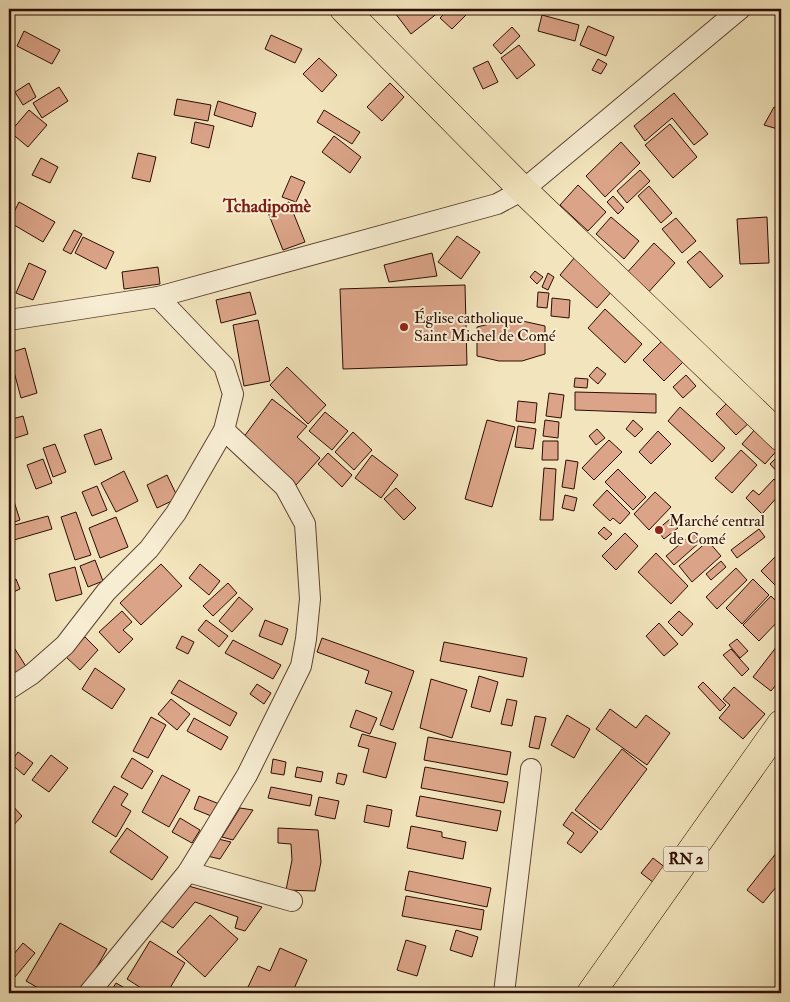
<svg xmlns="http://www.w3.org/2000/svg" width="790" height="1002" font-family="'IM FELL Double Pica',serif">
<rect width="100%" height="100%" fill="#f2e4bc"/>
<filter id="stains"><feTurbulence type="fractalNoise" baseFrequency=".004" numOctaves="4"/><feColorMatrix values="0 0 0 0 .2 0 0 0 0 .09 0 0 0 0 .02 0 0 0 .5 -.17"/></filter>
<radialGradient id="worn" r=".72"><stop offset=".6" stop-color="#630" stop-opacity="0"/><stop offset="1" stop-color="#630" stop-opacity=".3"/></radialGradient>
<g fill="#dba488" stroke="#2d0c02">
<polygon points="392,9 436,9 439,12 411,34"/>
<polygon points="449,9 472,9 452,29 440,18"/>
<polygon points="542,15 579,25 575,41 538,31"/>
<polygon points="588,26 614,37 606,56 580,45"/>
<polygon points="512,27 520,36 501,54 493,45"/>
<polygon points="24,31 60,50 52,64 17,46"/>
<polygon points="271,35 302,49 295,63 265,49"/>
<polygon points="519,45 535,65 517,79 501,58"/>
<polygon points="319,58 337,75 322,92 303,74"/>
<polygon points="598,59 607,64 601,74 592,70"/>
<polygon points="488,61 498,82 483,89 473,68"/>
<polygon points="29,83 36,97 23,105 15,92"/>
<polygon points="390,83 404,97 382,121 367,107"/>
<polygon points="59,87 68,101 42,118 33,103"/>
<polygon points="674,93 708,134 694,145 672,118 645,141 634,126"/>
<polygon points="177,99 211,105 208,121 174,115"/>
<polygon points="218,101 256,113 252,127 214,115"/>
<polygon points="774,107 781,110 781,130 764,125"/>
<polygon points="29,110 47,125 28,147 10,132"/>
<polygon points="324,110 360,132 352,144 317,122"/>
<polygon points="195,122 214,126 209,148 191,143"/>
<polygon points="670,124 697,157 673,178 645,145"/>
<polygon points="334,136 361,157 350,173 322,152"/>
<polygon points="621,142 640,163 605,197 586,176"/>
<polygon points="138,153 156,157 150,182 132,178"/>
<polygon points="41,158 58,167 50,183 32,175"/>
<polygon points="640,170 650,181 627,203 617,191"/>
<polygon points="291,176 305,182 296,202 282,197"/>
<polygon points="578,185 606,212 588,231 560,205"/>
<polygon points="649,186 672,213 661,223 638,196"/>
<polygon points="613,196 624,208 618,214 607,202"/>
<polygon points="19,202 55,222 43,242 9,222"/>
<polygon points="289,202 305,242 283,250 267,210"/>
<polygon points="611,217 639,241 624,259 596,234"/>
<polygon points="767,217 769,263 740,264 737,219"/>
<polygon points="676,218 696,241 682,253 662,229"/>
<polygon points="74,230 82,234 71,254 63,250"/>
<polygon points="457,236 480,252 461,279 438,262"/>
<polygon points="83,237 114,252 106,269 75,253"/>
<polygon points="654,243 675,263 645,296 624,276"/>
<polygon points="700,251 723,276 710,288 687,262"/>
<polygon points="432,253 437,276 389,282 384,265"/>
<polygon points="575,257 613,290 597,308 560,275"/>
<polygon points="29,263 46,271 33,300 16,293"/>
<polygon points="158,267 160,284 124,289 122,272"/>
<polygon points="535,271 543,277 537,284 530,277"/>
<polygon points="548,273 554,277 548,290 542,287"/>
<polygon points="465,285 467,365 343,369 340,289"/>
<polygon points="250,292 256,314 221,323 216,300"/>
<polygon points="538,292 549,293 547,308 537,307"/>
<polygon points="552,298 570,300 569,318 551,316"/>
<polygon points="605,309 642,344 625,363 588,328"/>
<polygon points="258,320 270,381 244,386 233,325"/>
<polygon points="518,320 545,326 545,354 522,361 499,361 477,356 477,327 502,321"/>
<polygon points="662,341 683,362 664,381 643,360"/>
<polygon points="25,348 37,393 21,398 9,353"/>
<polygon points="287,367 326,405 308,424 270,385"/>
<polygon points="597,367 606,374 598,384 589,376"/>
<polygon points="686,375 696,386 683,398 673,387"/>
<polygon points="575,378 588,379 587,388 574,387"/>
<polygon points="575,392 656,394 656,413 575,410"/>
<polygon points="549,393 564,395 561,418 546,416"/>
<polygon points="272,399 307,426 297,437 320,458 296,485 243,438"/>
<polygon points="730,400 751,421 736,435 716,414"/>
<polygon points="518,401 537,403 535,423 516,421"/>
<polygon points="680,407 725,448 712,462 668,421"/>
<polygon points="325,412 348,431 332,450 309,431"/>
<polygon points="23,416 28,434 9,440 9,420"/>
<polygon points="487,420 515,427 492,507 465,499"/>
<polygon points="545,420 559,422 558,438 543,436"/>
<polygon points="633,420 643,429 635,437 626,429"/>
<polygon points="518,426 536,429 533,449 515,447"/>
<polygon points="757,427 780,447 765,464 742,444"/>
<polygon points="101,429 112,459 95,465 84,435"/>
<polygon points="597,429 605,438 596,445 589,436"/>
<polygon points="658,431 671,444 651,464 639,452"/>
<polygon points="353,432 372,450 354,470 335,452"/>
<polygon points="609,440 622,452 594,480 582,468"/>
<polygon points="543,441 558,441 558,460 542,460"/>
<polygon points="55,444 66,472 53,477 43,448"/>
<polygon points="741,450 757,465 732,493 715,478"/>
<polygon points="328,453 352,475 342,487 318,464"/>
<polygon points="781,453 781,476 770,464"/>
<polygon points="372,455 398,475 381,498 355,478"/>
<polygon points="43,459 52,483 36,489 27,465"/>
<polygon points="566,460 578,462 574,489 562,487"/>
<polygon points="544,468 556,469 553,520 540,520"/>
<polygon points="618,469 646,497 633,510 605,482"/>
<polygon points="124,471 138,501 116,512 101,483"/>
<polygon points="167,475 178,498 157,508 147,485"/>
<polygon points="774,479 781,487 781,493 762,514 746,498 753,490 759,495"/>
<polygon points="9,486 20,520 9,524"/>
<polygon points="97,486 107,510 92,516 82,492"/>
<polygon points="396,488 416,508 404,520 384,499"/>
<polygon points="607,490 630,513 620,524 613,518 610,521 593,505"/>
<polygon points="655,492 671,507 649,530 634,514"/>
<polygon points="565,495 577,498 574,511 562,508"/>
<polygon points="76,512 91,555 75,560 61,517"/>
<polygon points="48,516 52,529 14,540 11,526"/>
<polygon points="116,517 128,547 100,558 89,528"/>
<polygon points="670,519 678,528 664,539 657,530"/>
<polygon points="604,527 612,534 606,540 598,533"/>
<polygon points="759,529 765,537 737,558 731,550"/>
<polygon points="625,533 638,546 616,570 602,556"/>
<polygon points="693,533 700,542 674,565 666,556"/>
<polygon points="708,541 721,556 692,582 679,566"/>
<polygon points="781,551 781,581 776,586 761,571"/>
<polygon points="656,553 688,586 671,604 638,572"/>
<polygon points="95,560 103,581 88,587 80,566"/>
<polygon points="721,561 726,567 711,580 706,574"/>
<polygon points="161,564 182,586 141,625 120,603"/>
<polygon points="200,564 220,581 209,595 189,578"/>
<polygon points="75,567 82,594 56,601 49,574"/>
<polygon points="736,568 747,580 717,609 706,597"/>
<polygon points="16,579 20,589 9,594 9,582"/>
<polygon points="753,579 769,595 742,624 726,608"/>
<polygon points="228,583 237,593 213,616 203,606"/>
<polygon points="771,596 781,606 781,618 759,641 743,625"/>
<polygon points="239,597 253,609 232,632 219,621"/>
<polygon points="122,611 132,622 123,630 133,639 119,653 99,632"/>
<polygon points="679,611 693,624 682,636 668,622"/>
<polygon points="206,620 228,636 219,647 198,630"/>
<polygon points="265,620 288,629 282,645 259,636"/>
<polygon points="659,623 678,644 664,656 646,636"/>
<polygon points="182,636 194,642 188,654 176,648"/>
<polygon points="85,637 98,650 80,670 66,657"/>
<polygon points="322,638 414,671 393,730 380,725 392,692 365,683 369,671 317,652"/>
<polygon points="737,639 748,651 740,658 729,645"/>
<polygon points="233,640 281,665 273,679 225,653"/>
<polygon points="781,641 781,679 771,691 753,677"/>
<polygon points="444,642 527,658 523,677 440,661"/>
<polygon points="13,646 27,668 9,680 9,649"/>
<polygon points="731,649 749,669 742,676 723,655"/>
<polygon points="95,668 125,689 112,709 82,689"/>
<polygon points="479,676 498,682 490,712 471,707"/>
<polygon points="431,679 467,690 452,738 420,728"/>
<polygon points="179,680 237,713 230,726 171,693"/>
<polygon points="703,682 726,705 720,711 698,687"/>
<polygon points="257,684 271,693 264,704 250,694"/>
<polygon points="734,687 765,714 743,739 719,718 730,705 723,699"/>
<polygon points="171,699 190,714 177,730 158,714"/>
<polygon points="507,699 517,701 512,726 501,724"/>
<polygon points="610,709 636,728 646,715 670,733 647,765 596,729"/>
<polygon points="356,710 377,718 370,734 350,727"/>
<polygon points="567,715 590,729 574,758 551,745"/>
<polygon points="535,716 546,718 539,749 529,747"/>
<polygon points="151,717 166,725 148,758 133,751"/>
<polygon points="194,718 228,737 221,750 187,731"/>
<polygon points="362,734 396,743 386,778 363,772 369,749 358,746"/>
<polygon points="428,737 511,752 507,775 424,760"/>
<polygon points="622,749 647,769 601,830 575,810"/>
<polygon points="18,752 33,763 24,775 10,763"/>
<polygon points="51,755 68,768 49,792 32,780"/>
<polygon points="132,758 153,771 142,789 121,777"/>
<polygon points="273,759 286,762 284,775 271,773"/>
<polygon points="297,767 323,772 321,782 295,777"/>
<polygon points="425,767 508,782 504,803 421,788"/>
<polygon points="338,773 347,775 344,785 336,783"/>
<polygon points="162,775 190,790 169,827 142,812"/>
<polygon points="114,786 128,794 121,805 131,811 116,837 92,822"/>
<polygon points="271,787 312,795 310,806 268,798"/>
<polygon points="199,796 222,805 216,818 194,809"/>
<polygon points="420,796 501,811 497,831 416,816"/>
<polygon points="319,797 339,801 335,819 315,815"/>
<polygon points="9,802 22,816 9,830"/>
<polygon points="367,805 392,810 389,827 364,822"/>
<polygon points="240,808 253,810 233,840 222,837"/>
<polygon points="572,812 598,832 581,853 567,843 574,833 563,825"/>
<polygon points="180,818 200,830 192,843 172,832"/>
<polygon points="411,826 442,832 442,837 466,842 463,859 407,848"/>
<polygon points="127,828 168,857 152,880 110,852"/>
<polygon points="278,828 318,830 321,862 315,891 286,890 292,860 291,844 278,843"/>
<polygon points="218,839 231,842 220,859 207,856"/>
<polygon points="781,847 781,881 763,903 747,890"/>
<polygon points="653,858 666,868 654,883 641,873"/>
<polygon points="409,871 491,888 487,907 405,890"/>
<polygon points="185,885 262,907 245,931 235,928 238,917 195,902 173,928 158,919"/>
<polygon points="406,896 484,910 481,930 402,916"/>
<polygon points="210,915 238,939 205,977 177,952"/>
<polygon points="60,923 107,949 82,993 47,993 26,981"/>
<polygon points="456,930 478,937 472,957 450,950"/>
<polygon points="406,940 426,946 417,976 397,970"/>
<polygon points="150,941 185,963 167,993 149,993 127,979"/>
<polygon points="23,943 35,953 15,977 9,972 9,960"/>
<polygon points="280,948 307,960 292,993 261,993 248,987 258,966 270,971"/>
<polygon points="116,983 130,991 129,993 110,993"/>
</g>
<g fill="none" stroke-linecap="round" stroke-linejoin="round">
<g stroke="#5e4230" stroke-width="22">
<g id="minor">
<polyline points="9,320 158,297 497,204 523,190 740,9"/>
<polyline points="9,689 32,674 65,645 106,592 149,549 176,513 224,430 233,394 224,366 158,297"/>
<polyline points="188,872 292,901"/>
<polyline points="89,993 188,872 247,775 301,666 306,639 310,599 305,524 285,487 224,430"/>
<polyline points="504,993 531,769"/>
</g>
</g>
<g stroke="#2d0c02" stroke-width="29">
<g id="primary">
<polyline points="344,9 523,190 781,437"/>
<polyline points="591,993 781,724"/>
</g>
</g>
<use href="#minor" stroke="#f7edd3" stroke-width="20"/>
<use href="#primary" stroke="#f2e4bc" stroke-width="28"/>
</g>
<g fill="#8f2418" stroke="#f7edd3" stroke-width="2">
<circle cx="404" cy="327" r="5"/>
<circle cx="659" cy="530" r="5"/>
</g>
<g text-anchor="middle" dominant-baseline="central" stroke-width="4" stroke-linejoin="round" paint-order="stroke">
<rect fill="#f7edd3" stroke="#6a5041" stroke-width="1" x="663.5" y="846.5" width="45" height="25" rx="4"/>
<g font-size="15" font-weight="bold" fill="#2d0c02">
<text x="686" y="859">RN 2</text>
</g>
<g font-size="16" fill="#2d0c02" stroke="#f7edd3" text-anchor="start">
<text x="414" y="318">Église catholique<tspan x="414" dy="18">Saint Michel de Comé</tspan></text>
<text x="669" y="521">Marché central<tspan x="669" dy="18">de Comé</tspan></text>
</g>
<g font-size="18" font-weight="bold" fill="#7a1f14" stroke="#f7edd3">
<text x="267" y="206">Tchadipomè</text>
</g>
</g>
<rect width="790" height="1002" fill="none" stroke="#f2e4bc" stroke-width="30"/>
<rect x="10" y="10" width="770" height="982" fill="none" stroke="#2d0c02" stroke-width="2.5"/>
<rect x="15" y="15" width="760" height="972" fill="none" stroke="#2d0c02"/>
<rect width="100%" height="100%" filter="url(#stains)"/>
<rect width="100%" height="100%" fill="url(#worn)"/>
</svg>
